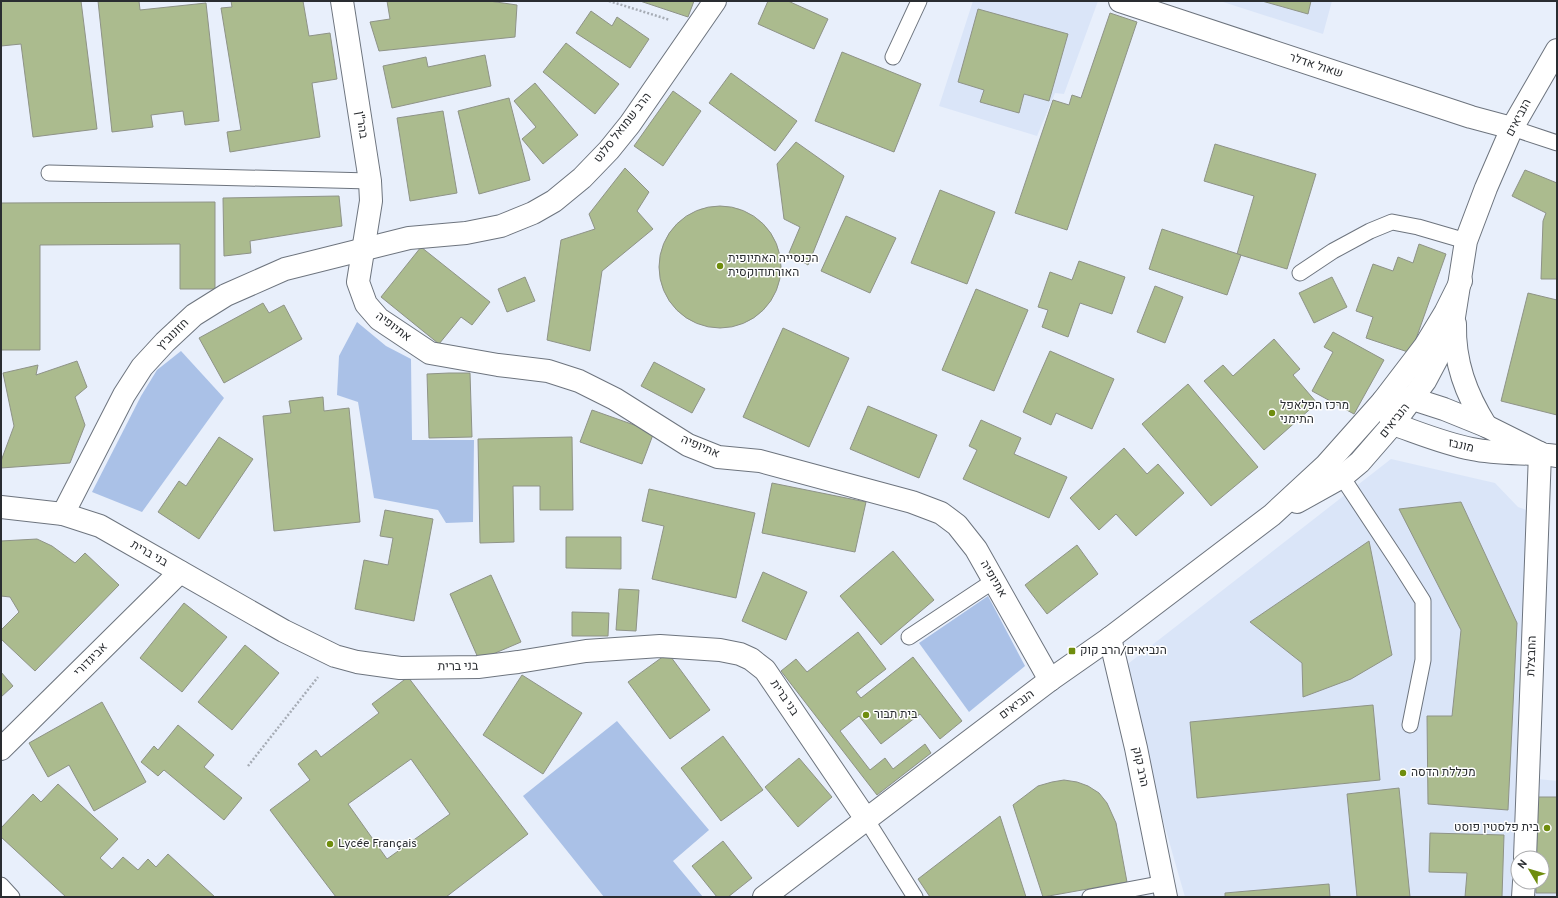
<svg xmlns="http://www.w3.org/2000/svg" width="1558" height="898" font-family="Overpass,Heebo,sans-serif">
<rect width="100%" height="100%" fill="#e8effb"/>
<g fill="#dae5f8" fill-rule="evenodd">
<polygon points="973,1 1098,1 1064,94 1055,93 1037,136 939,106"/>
<polygon points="1220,1 1332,1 1323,34"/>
<path d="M1391,459L1495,483L1518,507L1532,512L1520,777L1557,781V897H1185L1120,670ZM1518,858H1542V882H1518Z"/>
</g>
<g fill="#aac1e7">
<polygon points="357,322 386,346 411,359 412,440 474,440 473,522 446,523 438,510 374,498 358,402 337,395 339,356"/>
<polygon points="181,351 224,398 142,512 92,492 141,396 157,370"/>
<polygon points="988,596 1025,666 969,712 919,643"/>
<polygon points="617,721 709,830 673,861 703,897 604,897 523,796"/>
</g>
<g fill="#abbb8e" stroke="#8e9387" fill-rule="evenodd">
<polygon points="1,1 81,1 97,129 33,137 21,44 1,46"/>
<polygon points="98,1 139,1 140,10 206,3 219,121 185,125 183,111 151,115 153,127 112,132"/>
<polygon points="231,1 303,1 309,36 330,33 337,79 312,83 320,137 230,152 227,132 241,130 221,8 232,7"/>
<polygon points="387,1 489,1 517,5 515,37 379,51 370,22 390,19"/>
<polygon points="640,1 694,1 688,17"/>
<polygon points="768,1 788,1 828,19 814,49 758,24"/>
<polygon points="1262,1 1311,1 1308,14"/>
<polygon points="978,9 1068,34 1049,101 1024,94 1019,113 980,102 984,90 958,82"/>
<polygon points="591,11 612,26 617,17 649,39 630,68 576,33"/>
<polygon points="1110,13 1137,22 1067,230 1015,213 1053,100 1069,105 1072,95 1081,98"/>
<polygon points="566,43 619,84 595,114 543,72"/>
<polygon points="842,52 921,84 894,152 815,121"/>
<polygon points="485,55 491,86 392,108 383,66 426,57 428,67"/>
<polygon points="731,73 797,121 775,151 709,103"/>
<polygon points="535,83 578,135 543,164 522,139 536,127 514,101"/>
<polygon points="673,91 701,111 663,166 634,146"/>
<polygon points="509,98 530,180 479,194 458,111"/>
<polygon points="443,111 457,193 410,201 397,118"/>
<polygon points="796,142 844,176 808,265 789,253 800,227 784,219 777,164"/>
<polygon points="1215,144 1316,174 1287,269 1237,254 1254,196 1204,181"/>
<polygon points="625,168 649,192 637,211 653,229 602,271 590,351 547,340 561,240 595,229 589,214"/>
<polygon points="1525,170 1557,183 1557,279 1541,279 1543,221 1546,213 1512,196"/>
<polygon points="940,190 995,212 967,284 911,263"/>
<polygon points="339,196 342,226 250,241 251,253 224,256 223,198"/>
<polygon points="215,202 215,289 180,289 180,244 40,245 40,350 1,350 1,203"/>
<circle cx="720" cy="267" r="61"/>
<polygon points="846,216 896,238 870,293 821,271"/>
<polygon points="1162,229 1241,255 1227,295 1149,269"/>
<polygon points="1419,244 1446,254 1411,353 1366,338 1373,317 1356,311 1373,264 1393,271 1398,257 1413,263"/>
<polygon points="421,247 490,302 472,325 461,317 439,344 381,297"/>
<polygon points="1079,261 1125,277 1112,314 1080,303 1068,337 1042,327 1048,310 1038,307 1050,272 1072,280"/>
<polygon points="525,277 535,301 507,312 498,289"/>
<polygon points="1332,277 1347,307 1314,323 1299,293"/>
<polygon points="1155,286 1183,297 1165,343 1137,332"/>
<polygon points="976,289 1028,310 994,391 942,370"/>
<polygon points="1528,293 1557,300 1557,415 1501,401"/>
<polygon points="263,303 269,313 284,305 302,339 224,383 199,338"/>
<polygon points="783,328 849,358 809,447 743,417"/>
<polygon points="1333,332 1384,360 1354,414 1312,391 1333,352 1324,347"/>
<polygon points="1274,339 1300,369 1293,375 1317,403 1264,450 1204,381 1223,365 1233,376"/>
<polygon points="1050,351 1114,379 1092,429 1056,413 1051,425 1023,412"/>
<polygon points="77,361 87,387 75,397 85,425 70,463 1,468 1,461 14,426 3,373 38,365 36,375"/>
<polygon points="654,362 705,389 692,413 641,386"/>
<polygon points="449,373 470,373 472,437 429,438 427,374"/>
<polygon points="1188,384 1258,467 1211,506 1142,424"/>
<polygon points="323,397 324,411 349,408 360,522 274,531 263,416 291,413 289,401"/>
<polygon points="868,406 937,435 919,478 850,449"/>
<polygon points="592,410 654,432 642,464 580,442"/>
<polygon points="981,420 1021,438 1014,454 1067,477 1049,518 963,479 977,450 969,446"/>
<polygon points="219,437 253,459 199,539 158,512 179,481 186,486"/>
<polygon points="572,437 573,510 540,510 540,486 513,486 514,542 480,543 478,439"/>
<polygon points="1124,448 1147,474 1158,464 1184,493 1136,536 1116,514 1099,530 1070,498"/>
<polygon points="772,483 866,502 855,552 762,533"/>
<polygon points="649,489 755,513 736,598 652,579 664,526 642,521"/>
<polygon points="1461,502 1517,623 1508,810 1428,804 1427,716 1452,716 1461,630 1399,509"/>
<polygon points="385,510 433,519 414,621 355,609 364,560 388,565 393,538 380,536"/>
<polygon points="566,537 621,537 621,569 566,568"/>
<polygon points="37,539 52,546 75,563 85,553 119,585 35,671 1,639 1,630 19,612 10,597 1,596 1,541"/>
<polygon points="1369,541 1392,655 1351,679 1303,697 1302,663 1250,622"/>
<polygon points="1077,545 1098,574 1047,614 1025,585"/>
<polygon points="893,551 934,600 881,645 840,596"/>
<polygon points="763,572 807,592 786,640 742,621"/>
<polygon points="491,575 521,642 479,660 450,594"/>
<polygon points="619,589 639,590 636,631 616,630"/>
<polygon points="184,603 227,637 182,692 140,658"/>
<polygon points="572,612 609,613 608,636 572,636"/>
<polygon points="858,632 886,669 856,692 861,698 913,657 962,721 940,739 920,714 881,744 859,716 840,731 870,770 885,758 893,769 925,744 931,753 877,795 781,671 796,659 807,672"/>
<polygon points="245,645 279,673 232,730 198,702"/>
<polygon points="668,653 710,710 670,739 628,682"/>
<polygon points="1,672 13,686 1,697"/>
<polygon points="522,675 582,713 543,774 483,735"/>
<path d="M408,677L528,834L446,897H336L270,810L310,780L298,764L316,750L321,757L379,713L372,704ZM411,759L450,814L387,859L348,804Z"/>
<polygon points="102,702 146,782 94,811 69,765 48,777 29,743"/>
<polygon points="1373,705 1380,780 1197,798 1190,722"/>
<polygon points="178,725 214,755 204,767 242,798 224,820 164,770 158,776 141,762 154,746 158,750"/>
<polygon points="723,736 763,790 721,821 681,768"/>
<polygon points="799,758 832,797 798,827 765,787"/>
<polygon points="1064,780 1077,782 1088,786 1099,793 1107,803 1116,823 1127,882 1043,897 1013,805 1038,786 1052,782"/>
<polygon points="58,784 118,839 100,858 112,869 123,857 138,870 148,859 156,867 168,854 215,897 66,897 1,837 1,828 33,794 41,802"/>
<polygon points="1399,788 1410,897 1357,897 1347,794"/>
<polygon points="1537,797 1557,797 1557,893 1536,893 1536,882 1542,882 1542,858 1536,858"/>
<polygon points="1000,816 1026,897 930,897 918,879"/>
<polygon points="1430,833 1504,835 1502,897 1465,897 1467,873 1429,872"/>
<polygon points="723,841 752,878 728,897 717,897 692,866"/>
<polygon points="1329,884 1330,897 1225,897 1225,893"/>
</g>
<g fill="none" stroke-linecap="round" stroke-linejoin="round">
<g stroke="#6d747e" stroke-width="17">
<g id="lane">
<polyline points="893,57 919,1"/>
<polyline points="1512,128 1557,143"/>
<polyline points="49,173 370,181"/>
<polyline points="1300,273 1333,251 1370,231 1392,222 1418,227 1466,241"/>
<polyline points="1342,477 1399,563 1423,601 1423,660 1410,725"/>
<polyline points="909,637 995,580"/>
<polyline points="866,819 915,897"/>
<polyline points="1,885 12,897"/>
<polyline points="1090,897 1164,883"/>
</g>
</g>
<g stroke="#6d747e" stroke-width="24">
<g id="street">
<polyline points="342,1 370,181 371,201 358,282 366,304 379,319 430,353 498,365 548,371 579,381 615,399 688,445 718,457 760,461 912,502 941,513 957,525 976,549 1050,680"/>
<polyline points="1120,1 1471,117 1512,128"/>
<path d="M1540,453L1486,426L1444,409L1413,399L1383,401L1393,424C1419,433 1445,444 1472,449C1500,455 1529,452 1557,456"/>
<polyline points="1,507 63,514 100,526 284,631 335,656 357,662 400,668 478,667 518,662 586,651 660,646 720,650 740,654 751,659 765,670 866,819"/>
<polyline points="63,514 124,395 142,367 165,342 194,315 226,295 285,269 409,238 466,233 501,226 533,213 554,201 582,178 609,150 630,124 715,1"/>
<polyline points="1110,638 1136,748 1166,897"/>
<polyline points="1,749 180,572"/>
<polyline points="1525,858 1540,453"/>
<polyline points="1523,897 1524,882"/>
</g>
</g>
<g stroke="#6d747e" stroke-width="24">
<g id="secondary">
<path d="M1455,324C1454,362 1466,394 1486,426"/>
<polyline points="1297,502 1342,477 1360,462 1393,424 1425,381 1442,349 1454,317 1466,241 1486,188 1512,128 1557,50"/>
<polyline points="764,897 1050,680 1110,638 1272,515 1326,465 1383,401 1425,346 1445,313 1461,281"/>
</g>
</g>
<g stroke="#a6acb5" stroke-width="2.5" stroke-dasharray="2 2" stroke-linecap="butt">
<polyline points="609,1 670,20"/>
<polyline points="248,766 318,677"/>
</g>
<use href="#lane" stroke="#fff" stroke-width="15"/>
<use href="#street" stroke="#fff" stroke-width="22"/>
<use href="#secondary" stroke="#fff" stroke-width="22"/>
</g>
<g fill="#6f8d0e" stroke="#fff" stroke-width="1.5">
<circle cx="720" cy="266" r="4"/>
<circle cx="1272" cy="413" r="4"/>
<rect x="1068" y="647" width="8" height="8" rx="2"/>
<circle cx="866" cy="715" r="4"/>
<circle cx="1403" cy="773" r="4"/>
<circle cx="1547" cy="828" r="4"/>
<circle cx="330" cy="844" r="4"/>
</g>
<g text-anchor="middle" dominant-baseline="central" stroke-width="3" stroke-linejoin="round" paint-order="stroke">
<g font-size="12" fill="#2a2d31" stroke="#fff">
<text transform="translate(1316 66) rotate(18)">שאול אדלר</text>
<text transform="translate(1519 118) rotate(-62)">הנביאים</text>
<text transform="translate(361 125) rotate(81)">בהר"ן</text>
<text transform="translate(623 128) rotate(-52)">הרב שמואל סלנט</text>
<text transform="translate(393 327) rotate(37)">אתיופיה</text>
<text transform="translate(173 335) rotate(-44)">חזונוביץ</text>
<text transform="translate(1395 421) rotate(-51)">הנביאים</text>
<text transform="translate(1461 446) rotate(13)">מונבז</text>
<text transform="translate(700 447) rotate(23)">אתיופיה</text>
<text transform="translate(149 554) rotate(30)">בני ברית</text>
<text transform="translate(993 579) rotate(60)">אתיופיה</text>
<text transform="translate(1532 656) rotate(-88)">החבצלת</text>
<text transform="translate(91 660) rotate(-45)">אביגדורי</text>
<text transform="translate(458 667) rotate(-1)">בני ברית</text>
<text transform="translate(784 698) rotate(56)">בני ברית</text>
<text transform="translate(1017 705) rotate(-37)">הנביאים</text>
<text transform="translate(1140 767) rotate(78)">הרב קוק</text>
</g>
<g font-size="12" fill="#2a2d31" stroke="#fff" text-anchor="start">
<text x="728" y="259">הכנסייה האתיופית<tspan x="728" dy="14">האורתודוקסית</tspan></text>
<text x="1280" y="406">מרכז הפלאפל<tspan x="1280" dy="14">התימני</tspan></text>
<text x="1080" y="651">הנביאים/הרב קוק</text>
<text x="874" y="715">בית תבור</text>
<text x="1411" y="773">מכללת הדסה</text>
<text x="1539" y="828" text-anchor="end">בית פלסטין פוסט</text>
<text x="338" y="844">Lycée Français</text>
</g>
</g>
<rect width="1558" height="898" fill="none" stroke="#2a2d31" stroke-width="4"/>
<g transform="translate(1530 870) rotate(308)"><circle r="19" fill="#ffffff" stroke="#aaabad"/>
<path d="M0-3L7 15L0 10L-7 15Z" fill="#6f8d0e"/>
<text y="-6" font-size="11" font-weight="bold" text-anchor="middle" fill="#2a2d31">N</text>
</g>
</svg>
